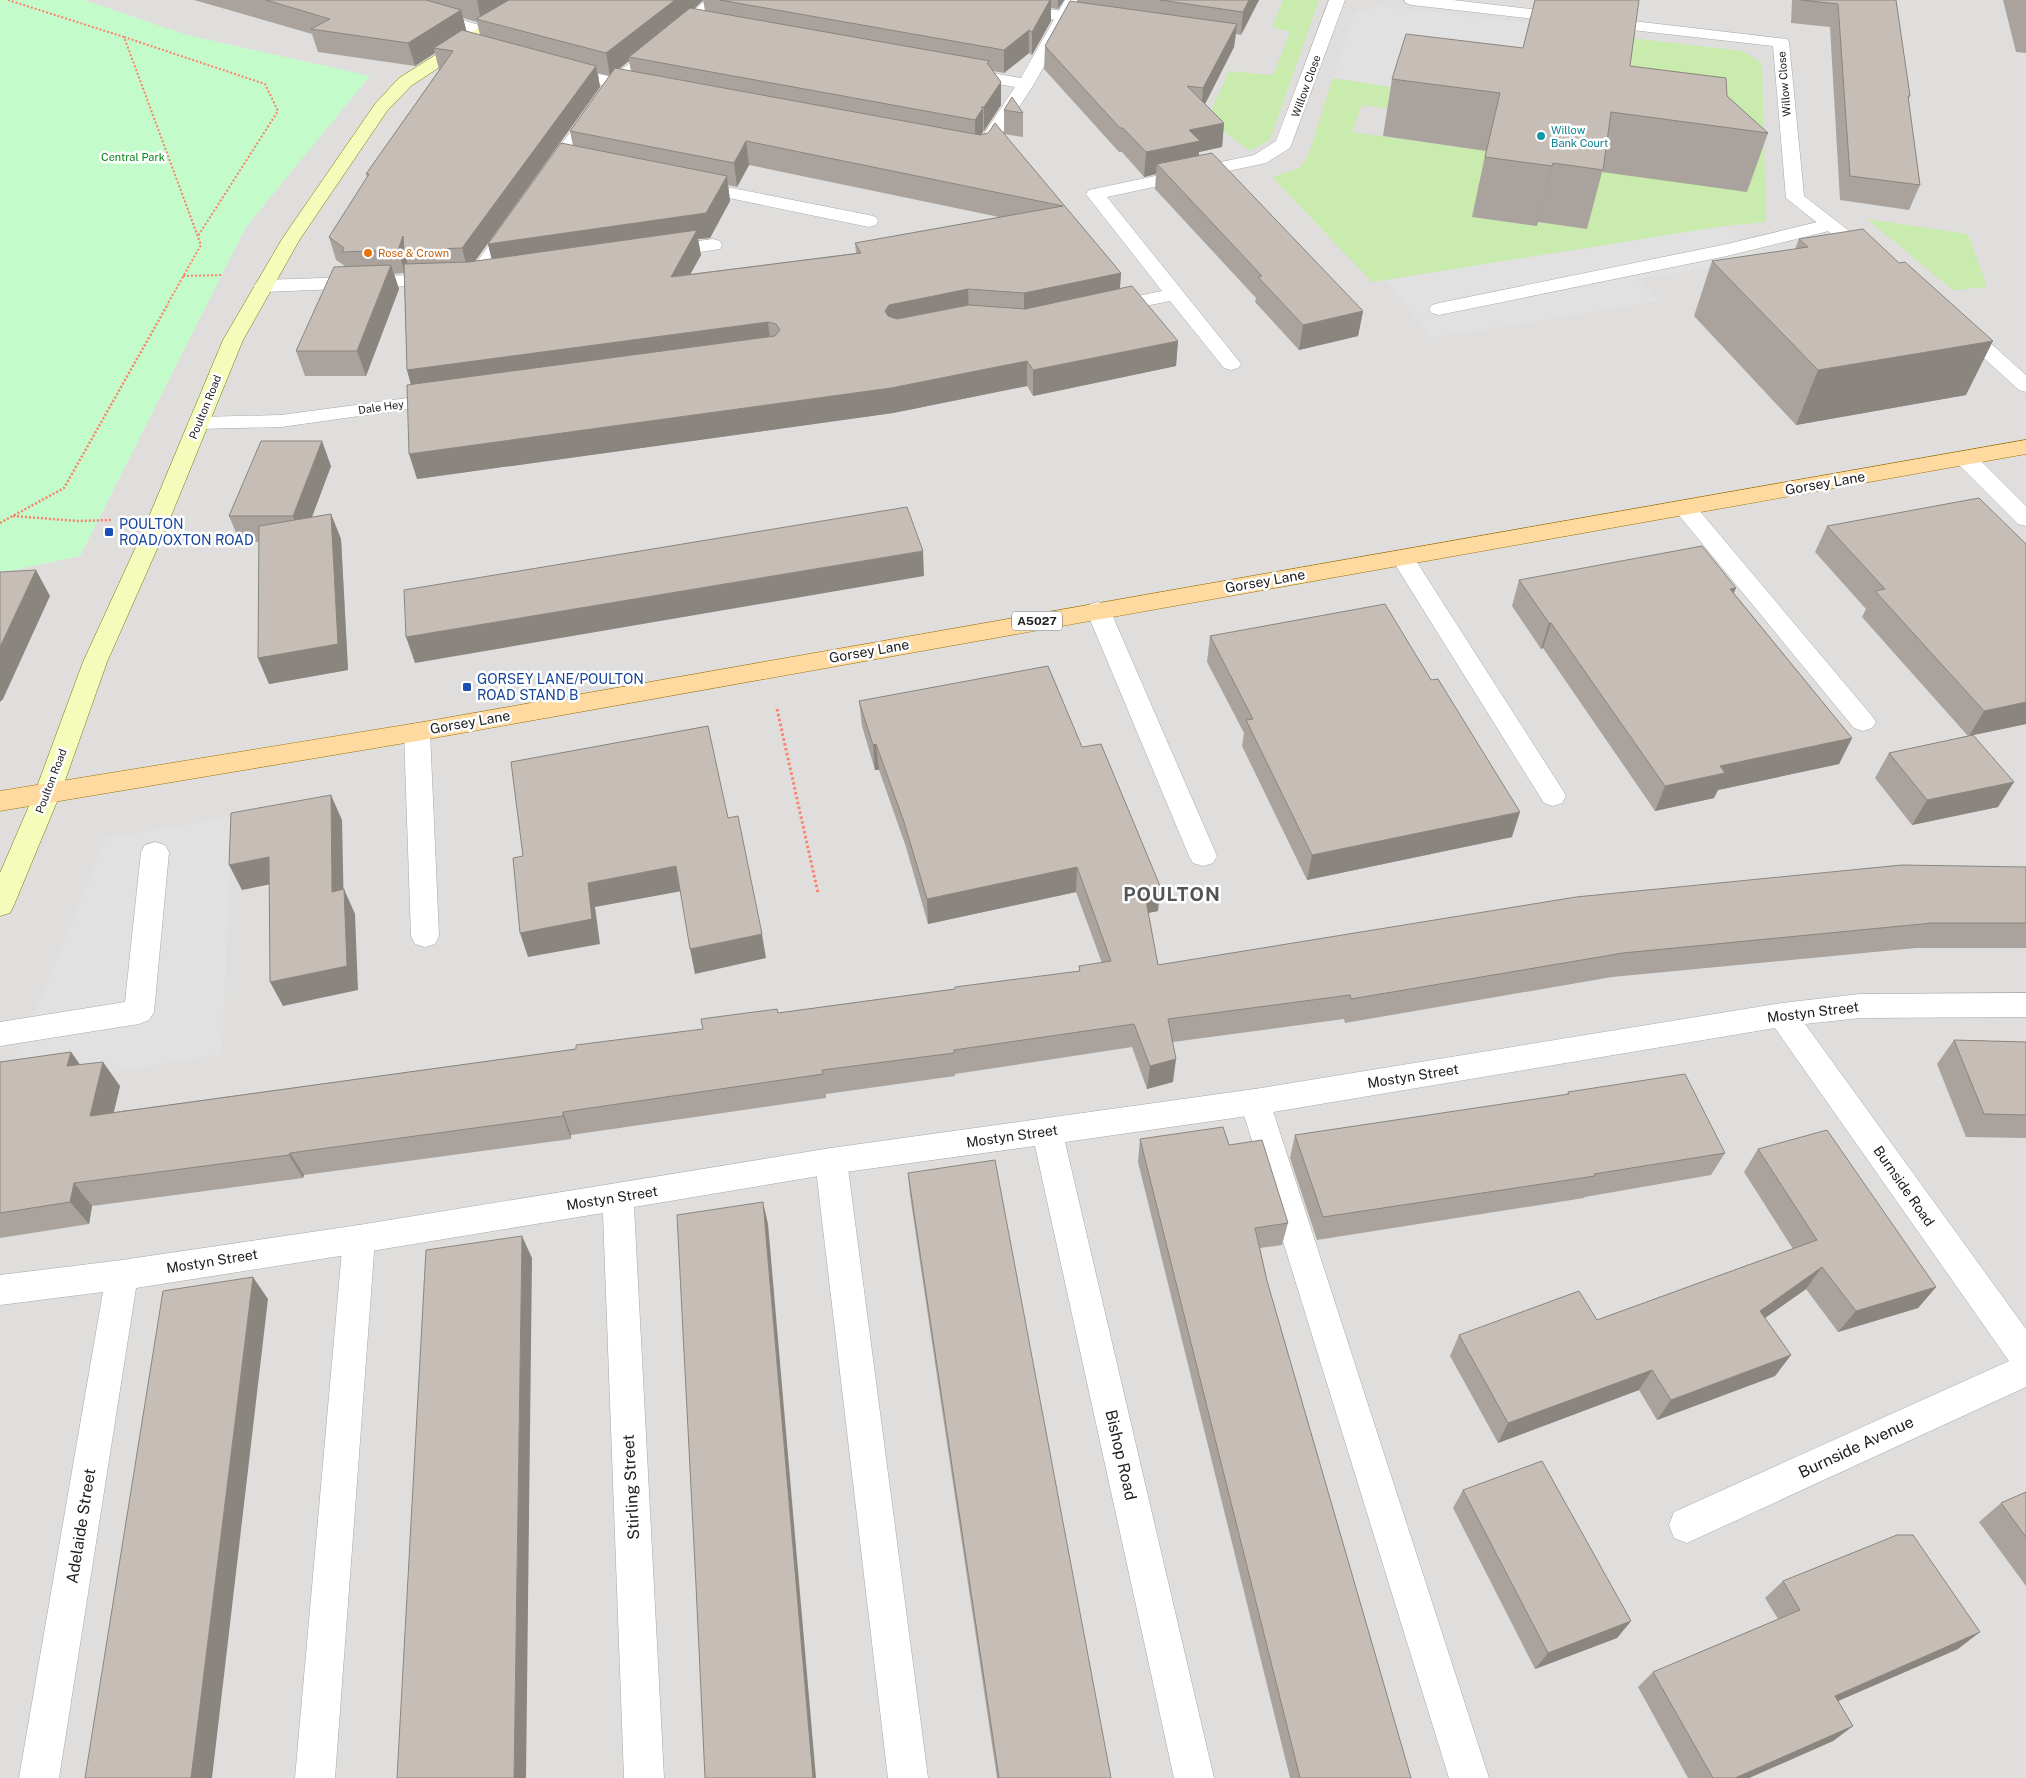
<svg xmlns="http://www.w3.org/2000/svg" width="2026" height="1778" font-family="'Public Sans',sans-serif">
<rect width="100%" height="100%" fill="#f1eee7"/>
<rect fill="#dfdedd" x="0" y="0" width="2026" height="1778"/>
<g fill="#c9ebad">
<polygon points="1283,0 1319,0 1270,140 1250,151 1207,119 1229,71 1273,75 1290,32 1272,27"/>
<polygon points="1536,27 1742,51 1762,63 1766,222 1725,226 1372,282 1272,177 1300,168 1308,156 1333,78 1396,87 1391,109 1362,105 1352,132 1487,151 1472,217 1537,226 1538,222 1587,229"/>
<polygon points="1867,219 1968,234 1987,287 1953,290"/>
</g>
<polygon fill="#c4fbcb" points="0,0 84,0 187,35 370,76 246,227 80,556 0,573"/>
<g fill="#e1e1e1">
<polygon points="1380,6 1528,23 1511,106 1333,78 1355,12"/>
<polygon points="1725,226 1769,268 1739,262 1637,279 1658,301 1432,338 1386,280"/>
<polygon points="232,817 222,1054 88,1076 0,1086 37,1007 106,838"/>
</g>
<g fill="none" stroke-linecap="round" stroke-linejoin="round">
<g stroke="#a8a8a8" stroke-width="1">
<g id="service">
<polygon points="705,0 722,0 696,27 620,88 554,179 548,180 542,179 539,175 608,80 684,21"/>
<polygon points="1065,0 1081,0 1034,84 990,152 987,156 981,157 975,156 972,152 1015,87 963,78 957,77 955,73 957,69 963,68 1021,78"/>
<polygon points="691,180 869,215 876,217 878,221 876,225 869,227 685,189 682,185 685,181"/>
<polygon points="1830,219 1837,221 1839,225 1837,229 1727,256 1439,315 1432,313 1429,309 1432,305 1439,303 1727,244"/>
<polygon points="512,221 519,223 521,227 482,283 264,292 257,290 254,286 257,282 264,280 469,273 505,223"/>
<polygon points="713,239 720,241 722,245 720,249 662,258 655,256 652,252 655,248 662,246"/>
<polygon points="417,723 426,726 430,732 439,936 435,944 425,947 415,944 411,936 404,732 408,726"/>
<polygon points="155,842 165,845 169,852 154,1012 149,1020 139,1024 0,1046 0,1022 125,1002 141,852 145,845"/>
<polygon points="1255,1089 1266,1093 1270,1102 1489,1778 1449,1778 1240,1102 1244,1093"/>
<polygon points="831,1148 842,1151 847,1161 928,1778 888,1778 815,1161 820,1151"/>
<polygon points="359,1225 370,1229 375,1239 335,1778 295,1778 343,1239 348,1229"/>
</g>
</g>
<g stroke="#a8a8a8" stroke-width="1">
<g id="minor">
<polygon points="367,0 392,0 490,28 492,31 490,34 484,36 369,3"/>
<polygon points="943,0 984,0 1099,16 1105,18 1107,21 1105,24 1099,26 951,5 945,3"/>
<polygon points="1329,0 1345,0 1290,148 1266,163 1107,197 1238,360 1241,364 1238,368 1231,370 1224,368 1170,301 1106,314 1099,312 1096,308 1099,304 1162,291 1089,198 1086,194 1089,190 1254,155 1276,141"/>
<polygon points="1404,0 1453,0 1787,39 1789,42 1804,196 1879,254 1876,258 1869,260 1862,258 1786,198 1773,46 1412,5 1406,3"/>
<polygon points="563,66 649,85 651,89 649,93 643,94 557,75 555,71 557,67"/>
<polygon points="1960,320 1967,322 2026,375 2026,392 2019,390 1953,330 1950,326 1953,322"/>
<polygon points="445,393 452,395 455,399 452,403 281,427 199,429 191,428 188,423 191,418 199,417 281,415"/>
<polygon points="1965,451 1973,453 2026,506 2026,526 2018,524 1957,463 1954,458 1957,453"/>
<polygon points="1685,501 1693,503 1872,716 1876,722 1872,728 1863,731 1854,728 1677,513 1674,508 1677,503"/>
<polygon points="1403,551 1411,553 1562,789 1566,796 1562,803 1553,806 1544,803 1391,558 1395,553"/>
<polygon points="1098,602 1106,604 1110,610 1217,856 1213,863 1203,866 1193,863 1189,856 1086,610 1090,604"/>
<polygon points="2026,993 2026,1017 1860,1018 1805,1024 2026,1329 2026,1387 1687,1543 1674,1538 1669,1525 1674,1512 2009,1361 1775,1028 1255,1115 1065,1142 1214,1778 1174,1778 1035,1146 831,1174 634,1207 664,1778 624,1778 603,1213 359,1253 136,1288 59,1778 19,1778 103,1292 0,1305 0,1275 122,1260 359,1225 831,1148 1255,1089 1782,1003 1860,994"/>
</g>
</g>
<g stroke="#6a7c03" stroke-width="1">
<polygon id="secondary" points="527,0 546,0 544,3 490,34 411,86 387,111 300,239 243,340 162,538 107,662 61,792 14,905 10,913 0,916 0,873 35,792 83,662 140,538 223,340 282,239 375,104 399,78 478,28"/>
</g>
<g stroke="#9d7000" stroke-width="1">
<polygon id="primary" points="2026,440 2026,454 417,741 0,811 0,791 417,723"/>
</g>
<g stroke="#fc826d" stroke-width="2" stroke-dasharray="2 2" stroke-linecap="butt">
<polyline points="8,0 124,37 201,245 167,305"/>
<polyline points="124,37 265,84 278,111 198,236"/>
<polyline points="183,276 222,275"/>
</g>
<g stroke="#fc826d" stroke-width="2.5" stroke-dasharray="2 2" stroke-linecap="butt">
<polyline points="13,516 78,521 112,520"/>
<polyline points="0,523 64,488 168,304"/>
</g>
<polyline stroke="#fc826d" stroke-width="3" stroke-dasharray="2.5 2.5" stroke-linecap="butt" points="777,709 818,893"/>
<use href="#service" fill="#fff" fill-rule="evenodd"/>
<use href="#minor" fill="#fff" fill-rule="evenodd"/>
<use href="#secondary" fill="#f5fbbb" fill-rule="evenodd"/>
<use href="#primary" fill="#fed9a0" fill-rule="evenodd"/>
</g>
<g fill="#aaa39d" fill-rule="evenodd">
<path d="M194,0H703L694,9L705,11L703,0H1064L1058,9L1051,8V21L1032,55L1029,53L1004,73L993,71L1001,82V105L984,131H983L981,135L1004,133V110L1023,113V137L1004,134L1121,273L1120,289L1178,341L1176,366L1033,396L1027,386L893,413L417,479L411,385L407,370L404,273L394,274L399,289L366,376H305L296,351L345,266L336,260L329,237L367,178L366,174L439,70L435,53L415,66L318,52L312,34ZM463,18L477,22L480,35L466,31ZM629,61L631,71L619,69ZM598,73L610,76L570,131L573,146L488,244L492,259L475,261L600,87ZM749,165L999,217L855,243L856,253L690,274L701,255L698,239L710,238L730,201L728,185L737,187Z"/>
<polygon points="1077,0 1259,0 1241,35 1236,34 1234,47 1205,104 1224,123 1222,147 1199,152 1199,156 1363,311 1358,336 1299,350 1255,302 1256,298 1155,189 1156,174 1144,177 1122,152 1119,152 1044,69 1045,46 1077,2"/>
<polygon points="1792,0 1896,0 1910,96 1908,100 1920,185 1909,210 1840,200 1830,27 1791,23"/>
<polygon points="2003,0 2026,0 2026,53 2016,52"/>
<polygon points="1630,66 1727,96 1768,133 1747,192 1602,172 1587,229 1538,222 1537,226 1472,217 1486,151 1383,136 1392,79"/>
<polygon points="1799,239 1966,395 1796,425 1694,316 1712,261 1795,249"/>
<polygon points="331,466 312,517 331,514 341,539 348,670 269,684 258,658 259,542 240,542 229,516"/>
<polygon points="1827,526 2026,724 1973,735 1998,807 1912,825 1875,778 1889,753 1968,736 1862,617 1866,609 1815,552"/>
<polygon points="1519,580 1734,593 1852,738 1839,764 1718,790 1714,798 1655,811 1543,648 1541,649 1512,606"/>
<polygon points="1210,636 1512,837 1307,880 1242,746 1244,733 1207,662"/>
<polygon points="859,701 1082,747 1160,886 1158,911 1148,913 1158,965 2026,867 2026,948 1916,948 1612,977 1345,1023 1344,1019 1173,1042 1173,1082 1147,1089 1132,1047 955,1074 955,1076 826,1094 826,1098 571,1135 571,1139 304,1175 303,1178 92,1206 89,1224 0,1238 0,1062 71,1052 80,1065 120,1086 114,1112 576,1049 703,1029 778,1013 955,989 1079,971 1079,966 1102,963 1076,892 928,924 906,847 879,770 875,770 862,726"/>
<polygon points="1954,1040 2026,1042 2026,1138 1966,1137 1937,1064"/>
<polygon points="1568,1092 1725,1153 1711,1175 1585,1197 1584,1198 1317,1240 1290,1158 1295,1135 1567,1095"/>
<polygon points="1140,1139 1229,1145 1288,1223 1282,1245 1260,1248 1267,1281 1411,1778 1290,1778 1138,1162"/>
<polygon points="1758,1149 1936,1287 1918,1308 1838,1332 1806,1289 1765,1318 1791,1355 1775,1376 1657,1420 1639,1390 1498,1443 1450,1356 1459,1335 1597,1320 1793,1249 1744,1172"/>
<polygon points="908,1173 1111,1778 997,1778 910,1195"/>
<polygon points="1463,1490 1631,1621 1617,1638 1535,1669 1453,1508"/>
<polygon points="2026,1492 2026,1586 1979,1522 2001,1503"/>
<polygon points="1783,1581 1958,1649 1838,1701 1853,1726 1833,1741 1749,1778 1688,1778 1638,1687 1653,1672 1778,1619 1765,1598"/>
</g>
<g fill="#8b857f">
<polygon points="478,0 523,0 481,20 477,1"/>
<polygon points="675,0 703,0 683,20 629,57 629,61 610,76 606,53"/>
<polygon points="1050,0 1051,0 1051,21 1032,55 1032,32"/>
<polygon points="1058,0 1064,0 1058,9"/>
<polygon points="1249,0 1259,0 1241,35 1243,12"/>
<polygon points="461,10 467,33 434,48 435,53 415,66 408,43"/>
<polygon points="1237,24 1234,47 1201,112 1203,88"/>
<polygon points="1029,30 1029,53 1004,73 1004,50"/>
<polygon points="596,66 600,87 468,271 462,248"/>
<polygon points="1001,82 1001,105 984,131 984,107"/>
<polygon points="983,108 983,132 975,144 975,120"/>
<polygon points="1224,123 1222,147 1199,152 1198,165 1157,164 1156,174 1144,177 1146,152 1189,130"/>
<polygon points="746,141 749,165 737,187 734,163"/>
<polygon points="1553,163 1538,222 1537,226 1552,166"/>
<polygon points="727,176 730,201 710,238 698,239 701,255 675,302 494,269 488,244"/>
<polygon points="403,236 404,250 408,265 405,273 398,250"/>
<polygon points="391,265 399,289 366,376 357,351"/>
<polygon points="1121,273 1119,298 1024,318 1024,293"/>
<polygon points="968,289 969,314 891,330 885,311 889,305"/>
<polygon points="1363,311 1358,336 1299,350 1303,325"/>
<polygon points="768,322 771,347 414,395 407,370"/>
<polygon points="1178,341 1176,366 1033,396 1033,370"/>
<polygon points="1993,341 1966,395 1796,425 1818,370"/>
<polygon points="1027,361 1027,386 893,413 417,479 409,454"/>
<polygon points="322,441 331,466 303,541 293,516"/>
<polygon points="331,514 341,539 348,670 269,684 258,658"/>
<polygon points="923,551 924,576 415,663 406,637"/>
<polygon points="36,570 50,596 3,699 0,702 0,647"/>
<polygon points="1736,588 1725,613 1730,589"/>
<polygon points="1549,623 1551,623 1543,648 1541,649"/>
<polygon points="2026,702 2026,724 1969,736 1984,711"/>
<polygon points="1852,738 1839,764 1718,790 1714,798 1655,811 1665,786 1720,766"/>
<polygon points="876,744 879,770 875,770 873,745"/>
<polygon points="2014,782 1998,807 1912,825 1927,800"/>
<polygon points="331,795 342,820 344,916 332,892"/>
<polygon points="1520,812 1512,837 1307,880 1312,855"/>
<polygon points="269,857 282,882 242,890 229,865"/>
<polygon points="676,866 682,891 595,907 600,944 528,957 520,933 588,883"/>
<polygon points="1077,867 1076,892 928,924 927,899"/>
<polygon points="1160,886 1158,911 1142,914 1144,890"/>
<polygon points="344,889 355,914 358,990 283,1006 270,982"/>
<polygon points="762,934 766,958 695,974 690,949"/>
<polygon points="71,1052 88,1076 67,1066"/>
<polygon points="1176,1059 1173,1082 1147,1089 1150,1066"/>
<polygon points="103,1062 120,1086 107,1139 90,1116"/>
<polygon points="563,1112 571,1135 571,1139 563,1116"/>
<polygon points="290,1153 304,1175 303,1178 289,1155"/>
<polygon points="74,1183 92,1206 89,1224 70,1202"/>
<polygon points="763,1202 768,1224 816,1778 813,1778"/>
<polygon points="522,1236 532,1258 526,1778 514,1778"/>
<polygon points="1822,1267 1806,1289 1745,1332 1760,1311"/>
<polygon points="253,1277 268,1299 212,1778 191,1778"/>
<polygon points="1936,1287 1918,1308 1838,1332 1856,1311"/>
<polygon points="1791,1355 1775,1376 1657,1420 1671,1400"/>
<polygon points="1652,1370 1639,1390 1498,1443 1508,1423"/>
<polygon points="1631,1621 1617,1638 1535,1669 1548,1653"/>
<polygon points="1980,1632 1958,1649 1815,1711 1835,1696"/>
<polygon points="1853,1726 1833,1741 1749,1778 1735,1778"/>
</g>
<g fill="#c6beb6" stroke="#8b857f">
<polygon points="266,0 426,0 461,10 408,43 311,29 330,19"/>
<polygon points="509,0 675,0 606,53 476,19"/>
<polygon points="720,0 1050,0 1032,32 1029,30 1004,50"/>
<polygon points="1160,0 1249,0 1243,12"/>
<polygon points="1535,0 1639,0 1630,66 1726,78 1727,96 1768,133 1611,112 1603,170 1553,163 1552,166 1485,157 1500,93 1392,79 1406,34 1523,48"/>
<polygon points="1801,0 1896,0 1910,96 1908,96 1920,185 1850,176 1838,4"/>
<polygon points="1070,1 1237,24 1203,88 1187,86 1224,123 1189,130 1200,141 1146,152 1123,128 1120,128 1045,46"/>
<polygon points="690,8 990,61 987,63 1001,82 984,107 981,107 983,108 975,120 629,57"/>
<polygon points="462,30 596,66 462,248 404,250 403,236 398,250 342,252 344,248 329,237 369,174 366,174 453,51 434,48"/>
<polygon points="615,68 980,135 988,133 995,123 1121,273 1024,293 968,289 889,305 885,311 888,316 897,319 969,305 1025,309 1132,286 1178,341 1033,370 1027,361 891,388 409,454 407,385 775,336 780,330 776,324 768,322 407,370 404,264 469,262 697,230 671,277 861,253 855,243 1063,206 746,141 734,163 570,131"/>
<polygon points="1012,97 1023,113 1004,110"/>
<polygon points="561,143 727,176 706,213 488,244"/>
<polygon points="1212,153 1363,311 1303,325 1258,277 1262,276 1157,164"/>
<polygon points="1863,229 1899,263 1905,262 1993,341 1818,370 1712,261 1808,247 1799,239"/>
<polygon points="391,265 357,351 296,351 334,267"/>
<polygon points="261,441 322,441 293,516 229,516"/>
<polygon points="1979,498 2026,544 2026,702 1984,711 1875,591 1885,589 1827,526"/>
<polygon points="907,507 923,551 406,637 404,590"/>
<polygon points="331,514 338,644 258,658 259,526"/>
<polygon points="1702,546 1736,588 1730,589 1852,738 1720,766 1725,773 1665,786 1551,623 1549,623 1519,580"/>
<polygon points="36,570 0,647 0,572"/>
<polygon points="1385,604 1431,680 1438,679 1520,812 1312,855 1246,720 1253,719 1210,636"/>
<polygon points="1048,666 1082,747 1101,744 1160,886 1144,890 1158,965 1576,897 1902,865 2026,867 2026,923 1932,923 1623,953 1351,999 1350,995 1168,1019 1176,1059 1150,1066 1134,1024 954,1050 954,1053 822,1070 823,1074 563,1112 563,1116 290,1153 289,1155 74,1183 70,1202 0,1213 0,1062 71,1052 67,1066 103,1062 90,1116 576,1049 576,1045 703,1029 701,1019 777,1009 778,1013 955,989 955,987 1080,971 1079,966 1111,961 1077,867 927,899 904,822 876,744 873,745 859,701"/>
<polygon points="708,726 728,818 738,816 762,934 690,949 676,866 588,883 592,919 520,933 513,858 523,856 511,762"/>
<polygon points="1973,735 2014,782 1927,800 1889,753"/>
<polygon points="331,795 332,892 344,889 347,966 270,982 269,857 229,865 231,813"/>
<polygon points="1954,1040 2026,1042 2026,1115 1984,1114"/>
<polygon points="1685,1074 1725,1153 1594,1174 1595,1176 1323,1217 1295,1135 1569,1094 1568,1092"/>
<polygon points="1223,1127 1229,1145 1262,1140 1288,1223 1255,1228 1267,1281 1411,1778 1300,1778 1140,1139"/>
<polygon points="1827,1130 1936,1287 1856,1311 1822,1267 1760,1311 1791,1355 1671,1400 1652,1370 1508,1423 1459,1335 1579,1291 1597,1320 1817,1240 1758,1149"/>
<polygon points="995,1160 1111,1778 999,1778 908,1173"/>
<polygon points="763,1202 813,1778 705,1778 696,1585 677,1215"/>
<polygon points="522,1236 514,1778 397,1778 426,1250"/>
<polygon points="253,1277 191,1778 85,1778 163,1291"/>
<polygon points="1542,1461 1631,1621 1548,1653 1463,1490"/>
<polygon points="2026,1492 2026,1537 2001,1503"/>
<polygon points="1897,1535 1913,1535 1980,1632 1835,1696 1853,1726 1735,1778 1713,1778 1653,1672 1800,1610 1783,1581"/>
</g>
<circle fill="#0f9aa8" stroke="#fff" stroke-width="2" cx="1541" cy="136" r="5"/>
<circle fill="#e8710a" stroke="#fff" stroke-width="2" cx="368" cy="253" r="5"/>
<g fill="#1a4fb4" stroke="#fff" stroke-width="2">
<rect x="104" y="527" width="10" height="10" rx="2.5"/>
<rect x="462" y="682" width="10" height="10" rx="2.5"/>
</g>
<g text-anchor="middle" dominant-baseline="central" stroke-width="5" stroke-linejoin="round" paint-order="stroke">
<g font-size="11" fill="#212121" stroke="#fff">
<text transform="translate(1784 84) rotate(-95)">Willow Close</text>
<text transform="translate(1306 86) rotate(-70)">Willow Close</text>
<text transform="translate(205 407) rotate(-68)">Poulton Road</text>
<text transform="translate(381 407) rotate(-8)">Dale Hey</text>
<text transform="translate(51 781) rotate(-69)">Poulton Road</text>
</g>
<g font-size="11" fill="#0d838f" stroke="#fff" text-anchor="start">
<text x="1551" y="130">Willow<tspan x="1551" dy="13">Bank Court</tspan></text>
</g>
<g font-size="11" fill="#0a8319" stroke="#fff">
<text x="133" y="157">Central Park</text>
</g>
<g font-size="11" fill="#c56008" stroke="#fff" text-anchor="start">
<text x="378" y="253">Rose &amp; Crown</text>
</g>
<rect fill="#fff" stroke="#646464" stroke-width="1" x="1012" y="611.5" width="50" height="19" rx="4"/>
<g font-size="12" font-weight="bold" fill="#212121">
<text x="1037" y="621">A5027</text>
</g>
<g font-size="14" fill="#212121" stroke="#fff">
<text transform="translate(1825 483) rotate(-10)">Gorsey Lane</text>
<text transform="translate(1265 581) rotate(-10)">Gorsey Lane</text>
<text transform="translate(869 651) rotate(-10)">Gorsey Lane</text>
<text transform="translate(470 722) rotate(-10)">Gorsey Lane</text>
<text transform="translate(1813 1012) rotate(-7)">Mostyn Street</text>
<text transform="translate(1413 1076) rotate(-9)">Mostyn Street</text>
<text transform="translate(1012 1136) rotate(-8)">Mostyn Street</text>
<text transform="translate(1904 1186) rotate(55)">Burnside Road</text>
<text transform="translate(612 1198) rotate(-9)">Mostyn Street</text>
<text transform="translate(212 1261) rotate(-9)">Mostyn Street</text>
</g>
<g font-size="14" fill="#164399" stroke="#fff" text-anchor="start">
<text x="119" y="524">POULTON<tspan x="119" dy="16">ROAD/OXTON ROAD</tspan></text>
<text x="477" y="679">GORSEY LANE/POULTON<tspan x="477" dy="16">ROAD STAND B</tspan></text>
</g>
<g font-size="16" fill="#212121" stroke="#fff">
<text transform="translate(1856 1447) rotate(-25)">Burnside Avenue</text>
<text transform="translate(1121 1455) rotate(77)">Bishop Road</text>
<text transform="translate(631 1487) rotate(-93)">Stirling Street</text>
<text transform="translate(81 1526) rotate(-81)">Adelaide Street</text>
</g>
<g font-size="19" font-weight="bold" letter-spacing="1" fill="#545454" stroke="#fff">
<text x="1172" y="894">POULTON</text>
</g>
</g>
</svg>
